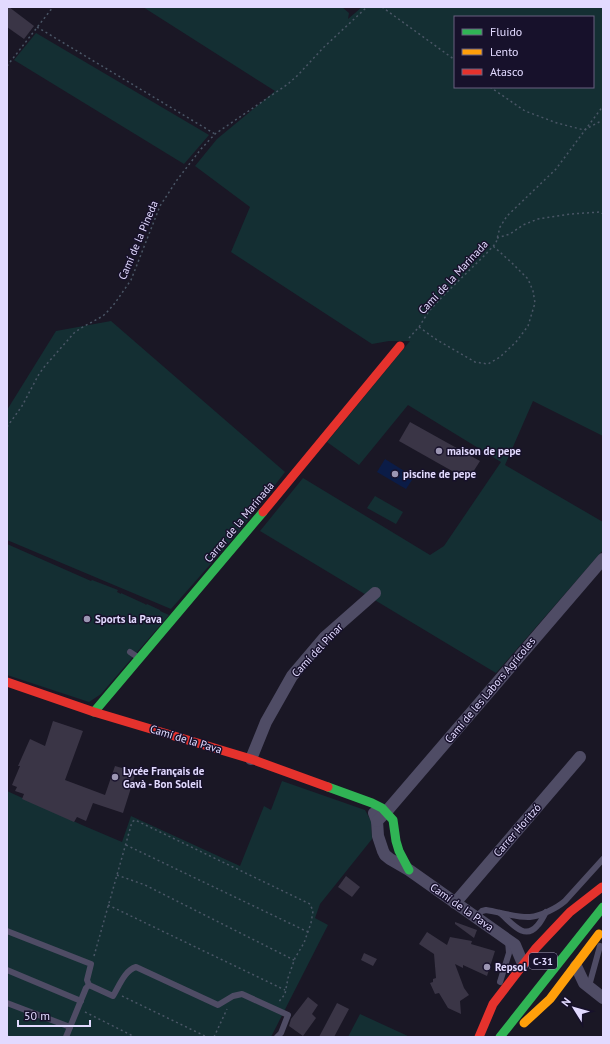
<svg xmlns="http://www.w3.org/2000/svg" width="610" height="1044" font-family="'PT Sans',sans-serif">
<rect width="100%" height="100%" fill="#1a1725"/>
<g fill="#142f33" fill-rule="evenodd">
<path d="M143,7H342L349,13L348,19L362,7H603V436L533,401L505,465L603,522V550L496,673L260,531L303,478L430,555L444,546L501,462L408,405L359,465L327,442L410,341H389L372,344L231,252L250,207L195,166L217,139L275,91ZM455,17H593V87H455Z"/>
<polygon points="36,33 209,135 184,164 14,60"/>
<polygon points="111,321 285,472 238,533 171,609 7,540 7,410 56,331"/>
<polygon points="375,496 403,512 396,524 367,508"/>
<polygon points="7,544 91,581 92,580 118,590 117,592 121,594 121,593 145,604 146,605 147,604 160,610 160,611 169,615 101,694 89,702 7,675"/>
<polygon points="282,781 365,810 371,821 372,839 320,904 315,918 328,925 271,1037 7,1037 7,791 82,825 122,842 131,816 240,866 264,806 271,810"/>
<polygon points="360,1014 410,1037 348,1037"/>
</g>
<polygon fill="#0b1c47" points="385,459 414,477 406,489 377,472"/>
<g fill="#3a3546">
<polygon points="7,7 9,7 34,26 24,39 7,27"/>
<polygon points="410,422 480,461 468,480 399,441"/>
<polygon points="53,721 83,731 65,780 105,795 115,766 136,772 123,813 93,803 86,821 77,817 74,822 22,799 24,794 15,791 17,787 12,785 20,766 18,766 30,739 45,746"/>
<polygon points="346,876 360,887 352,897 338,887"/>
<polygon points="455,922 477,930 474,938 455,924"/>
<polygon points="427,932 447,945 450,937 472,941 471,944 495,951 487,976 463,965 463,968 455,964 464,988 469,995 460,1001 461,1014 448,1008 439,993 435,994 430,983 433,982 433,979 436,978 434,954 419,944"/>
<polygon points="364,953 377,959 373,966 361,960"/>
<polygon points="308,997 318,1005 312,1014 316,1018 303,1036 289,1026 291,1019"/>
<polygon points="337,1003 349,1009 334,1037 319,1037"/>
</g>
<g fill="none" stroke-linecap="round" stroke-linejoin="round">
<g stroke="#4a5666" stroke-width="1.5" stroke-dasharray="2 3" stroke-linecap="butt">
<polyline points="382,7 455,60"/>
<polyline points="37,27 215,134"/>
<polyline points="7,66 53,7"/>
<polyline points="490,87 525,111 557,123 584,130 603,120"/>
<polyline points="497,238 510,234 523,225 538,219 571,214 600,212 603,214"/>
<polyline points="419,327 437,340 475,362 488,364 500,357 516,342 528,326 535,303 533,291 528,279 511,262 493,246"/>
<polyline points="409,338 419,327 429,311 444,295 485,255 496,243 500,227 507,216 556,169 603,106"/>
<polyline points="7,427 22,406 39,374 45,366 74,333 81,328 103,316 109,310 115,303 131,280 160,206 177,180 201,149 215,134 288,84 298,75 323,48 367,7"/>
<polyline points="126,845 308,932"/>
<polyline points="117,875 145,885 294,960"/>
<polyline points="108,905 285,990"/>
<polyline points="94,956 132,822 135,820 310,904 313,911 311,923 304,943 295,958 288,978 285,994 278,1003"/>
<polyline points="122,996 207,1037"/>
<polyline points="85,1012 135,1037"/>
<polyline points="7,1036 10,1037"/>
<polyline points="214,1037 227,1009"/>
</g>
<g stroke="#4f4c65" stroke-width="6">
<polyline points="130,652 139,658"/>
<path d="M500,913C511,922 524,941 537,926C541,922 543,917 546,912"/>
<path d="M476,917L482,911L486,910C499,912 518,918 530,917C541,916 557,908 565,901L603,859"/>
<polyline points="7,931 91,964 87,980 89,985"/>
<polyline points="7,970 81,1001"/>
<polyline points="500,982 509,953 508,941"/>
<polyline points="589,986 600,946"/>
<polyline points="7,1003 70,1027"/>
<path d="M66,1037L86,988L89,985L113,996C119,986 125,970 136,967L218,1005L233,996L242,994L288,1015L281,1033L277,1037"/>
</g>
<g stroke="#4f4c65" stroke-width="12">
<polyline points="251,759 266,722 292,676 325,637 375,593"/>
<polyline points="374,813 377,821 378,836 383,851 385,855 390,859 409,870 515,945 523,964"/>
<polyline points="377,821 386,812 603,559"/>
<polyline points="455,903 580,757"/>
<polyline points="576,966 584,983 603,998"/>
</g>
<g stroke="#30b455" stroke-width="9">
<polyline points="94,712 263,512"/>
<polyline points="328,787 372,803 382,808 393,820 396,841 399,851 409,870"/>
<polyline points="500,1037 603,907"/>
</g>
<polyline stroke="#ff9f0a" stroke-width="9" points="524,1023 550,999 599,934"/>
<g stroke="#e5322d" stroke-width="9">
<polyline points="263,512 400,346"/>
<polyline points="7,682 94,712 251,759 328,787"/>
<polyline points="479,1037 493,1004 536,948 570,912 602,887"/>
</g>
</g>
<g fill="#9c96b3" stroke="#17112b" stroke-width="1.5">
<circle cx="439" cy="451" r="4"/>
<circle cx="395" cy="474" r="4"/>
<circle cx="87" cy="619" r="4"/>
<circle cx="115" cy="777" r="4"/>
<circle cx="487" cy="967" r="4"/>
</g>
<g text-anchor="middle" dominant-baseline="central" stroke-width="3" stroke-linejoin="round" paint-order="stroke">
<rect fill="#17112b" stroke="#a59ebf" stroke-width="1" x="529" y="953" width="28" height="16" rx="3"/>
<g font-size="10" font-weight="bold" fill="#e2daff">
<text x="543" y="961">C-31</text>
</g>
<g font-size="11" fill="#e2daff" stroke="#17112b">
<text transform="translate(138 240) rotate(-67)">Camí de la Pineda</text>
<text transform="translate(453 277) rotate(-47)">Camí de la Marinada</text>
<text transform="translate(239 522) rotate(-50)">Carrer de la Marinada</text>
<text transform="translate(317 650) rotate(-47)">Camí del Pinar</text>
<text transform="translate(490 690) rotate(-50)">Camí de les Labors Agrícoles</text>
<text transform="translate(186 739) rotate(17)">Camí de la Pava</text>
<text transform="translate(517 830) rotate(-49)">Carrer Horitzó</text>
<text transform="translate(462 907) rotate(35)">Camí de la Pava</text>
</g>
<g font-size="11" font-weight="bold" fill="#e2daff" stroke="#17112b" text-anchor="start">
<text x="447" y="451">maison de pepe</text>
<text x="403" y="474">piscine de pepe</text>
<text x="95" y="619">Sports la Pava</text>
<text x="123" y="771">Lycée Français de<tspan x="123" dy="13">Gavà - Bon Soleil</tspan></text>
<text x="495" y="967">Repsol</text>
</g>
</g>
<rect width="610" height="1044" fill="none" stroke="#e2daff" stroke-width="16"/>
<rect x="454" y="16" width="140" height="72" fill="#17112b" stroke="#686180"/>
<rect x="462" y="29" width="20" height="6" fill="#30b455" stroke="#686180"/>
<text x="490" y="36" font-size="12" fill="#e2daff">Fluido</text>
<rect x="462" y="49" width="20" height="6" fill="#ff9f0a" stroke="#686180"/>
<text x="490" y="56" font-size="12" fill="#e2daff">Lento</text>
<rect x="462" y="69" width="20" height="6" fill="#e5322d" stroke="#686180"/>
<text x="490" y="76" font-size="12" fill="#e2daff">Atasco</text>
<g transform="translate(574 1008) rotate(307)" stroke="#17112b" stroke-width="3" paint-order="stroke">
<path d="M0-3L7 15L0 10L-7 15Z" fill="#e2daff"/>
<text y="-6" font-size="11" font-weight="bold" text-anchor="middle" fill="#e2daff">N</text>
</g>
<path d="M18 1020v6h72v-6" fill="none" stroke="#e2daff" stroke-width="2"/>
<text x="24" y="1020" font-size="12" fill="#e2daff" stroke="#17112b" stroke-width="3" paint-order="stroke">50 m</text>
</svg>
